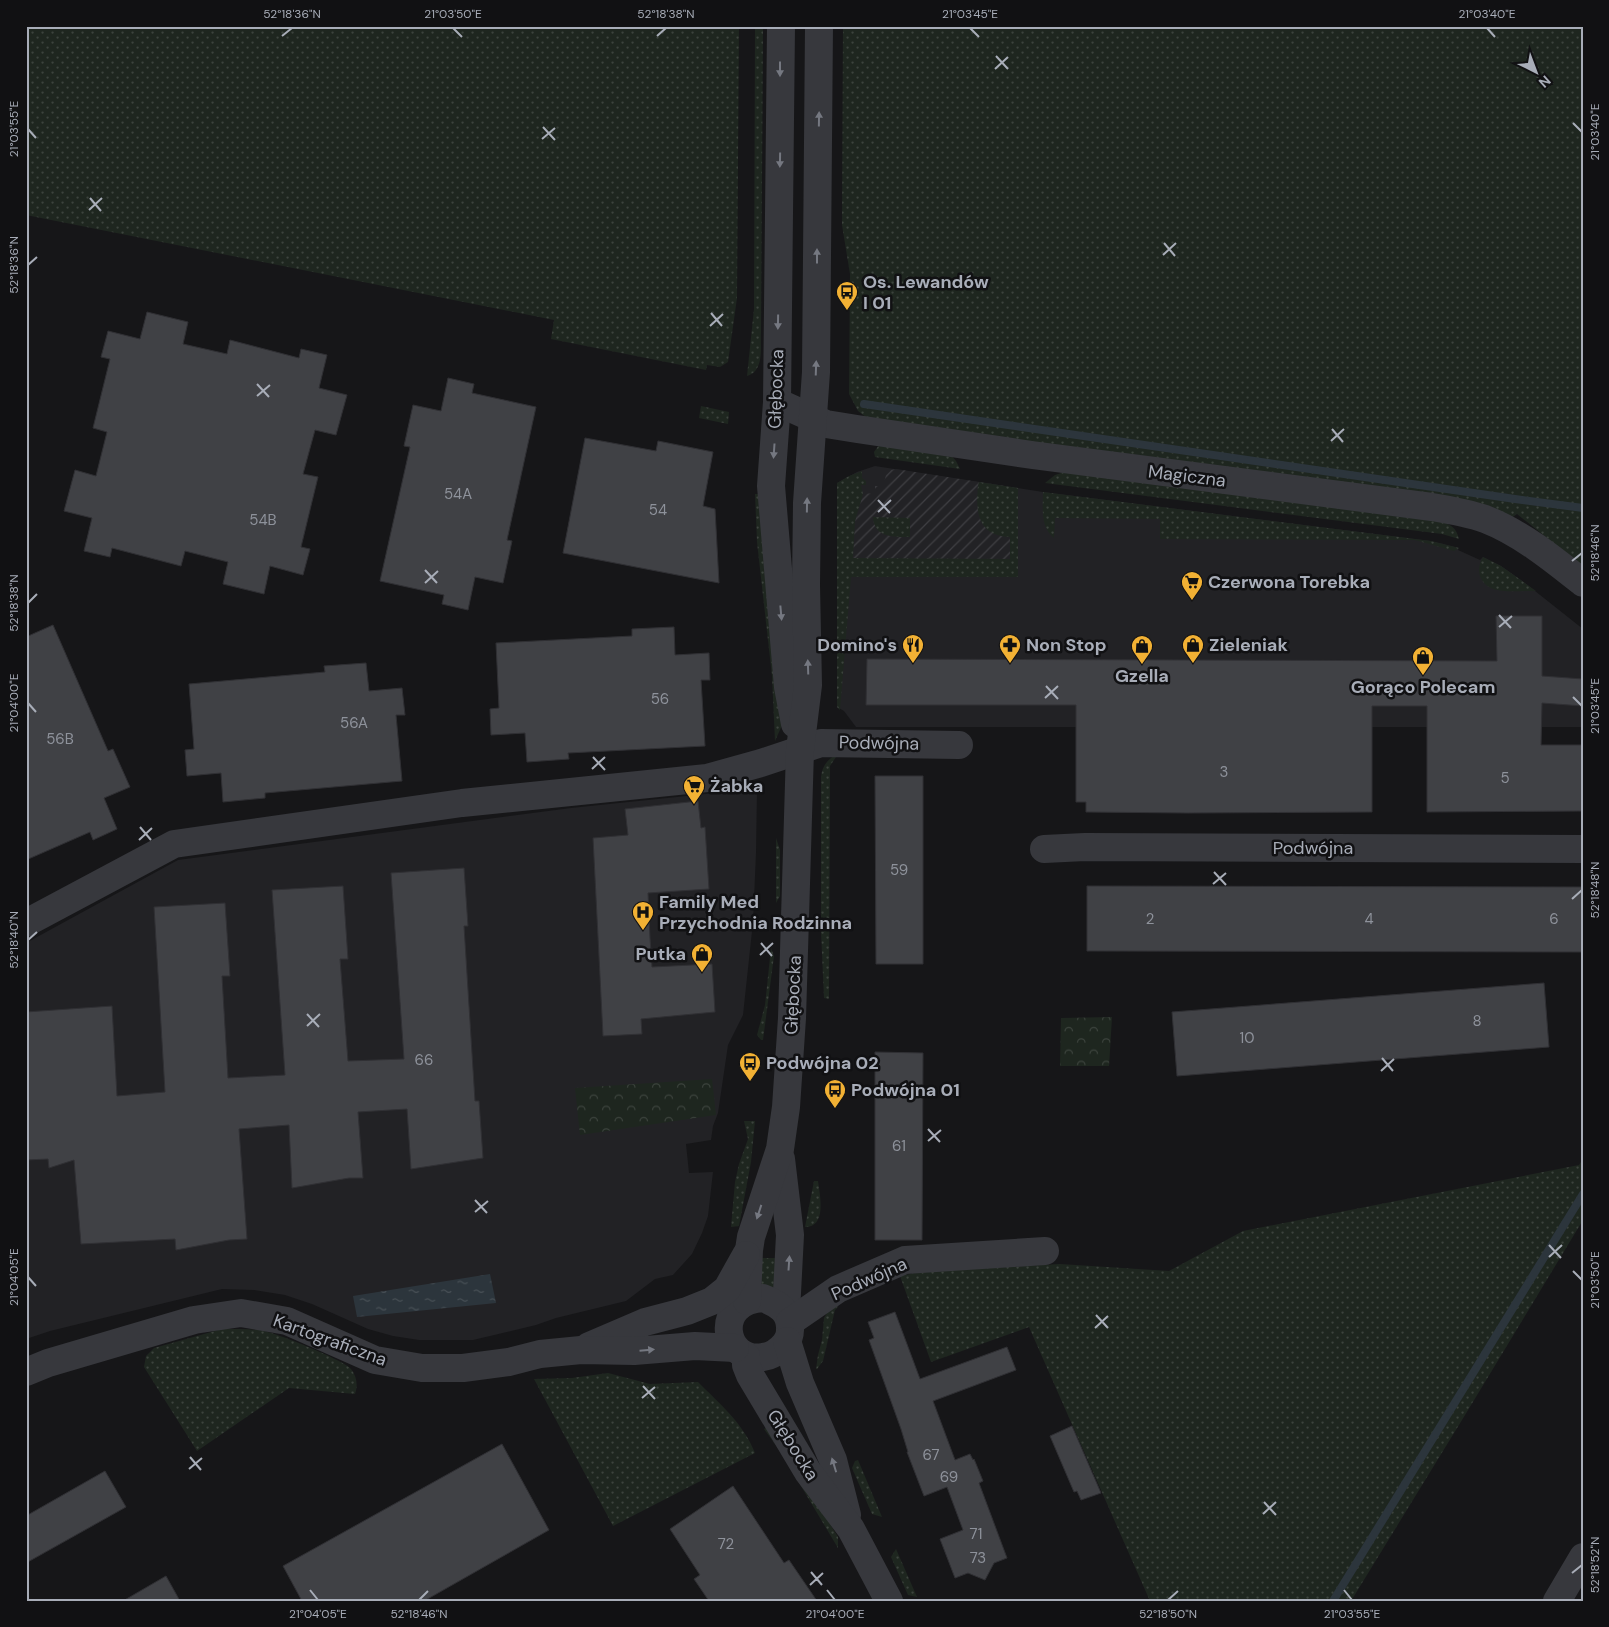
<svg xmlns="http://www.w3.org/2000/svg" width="1609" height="1627" font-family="'DM Sans',sans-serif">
<defs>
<pattern id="industrial-furrows" width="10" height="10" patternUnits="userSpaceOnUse" patternTransform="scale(1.25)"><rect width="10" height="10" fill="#222225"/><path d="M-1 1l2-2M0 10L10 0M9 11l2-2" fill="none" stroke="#3f3f43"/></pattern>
<pattern id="grass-dots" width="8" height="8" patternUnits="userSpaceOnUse" patternTransform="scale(1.25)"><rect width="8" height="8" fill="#1e261f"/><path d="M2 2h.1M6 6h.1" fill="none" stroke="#3c433d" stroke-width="1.8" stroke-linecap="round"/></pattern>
<pattern id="park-crowns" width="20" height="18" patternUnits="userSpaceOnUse" patternTransform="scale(1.25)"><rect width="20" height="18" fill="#1e261f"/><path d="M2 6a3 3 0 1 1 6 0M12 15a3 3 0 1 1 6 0" fill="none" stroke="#3c433d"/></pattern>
<pattern id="water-ripples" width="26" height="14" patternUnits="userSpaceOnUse" patternTransform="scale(1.25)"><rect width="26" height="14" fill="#2c353c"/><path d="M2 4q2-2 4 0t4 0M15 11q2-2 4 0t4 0" fill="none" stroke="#485056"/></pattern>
</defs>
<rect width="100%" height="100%" fill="#161618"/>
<g fill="#222225">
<polygon points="875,466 1043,492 1431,541 1459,548 1458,550 1480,560 1483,557 1501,566 1521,580 1583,629 1583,727 856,727 844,711 837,707 837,483 857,472"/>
<polygon points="754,789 757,790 756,853 753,922 743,1015 728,1045 718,1113 713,1126 711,1140 686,1144 689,1173 713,1172 708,1216 702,1233 692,1254 673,1275 655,1279 626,1301 556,1318 536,1325 473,1340 419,1340 393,1336 368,1329 312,1304 285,1295 254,1290 222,1289 50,1331 26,1339 26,943 178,860 571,808"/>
</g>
<polygon fill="url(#industrial-furrows)" points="896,469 1018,488 1018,577 851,577 855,521 863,494 875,493 875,486 883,486 886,475 891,470"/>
<g fill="url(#grass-dots)">
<polygon points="26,26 739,26 737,298 728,362 720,367 707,365 706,370 551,339 554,320 26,215"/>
<path d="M755,26H763L761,332C760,347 765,371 747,376L754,309Z"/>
<polygon points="843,26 1583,26 1583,567 1517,514 1510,519 1065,447 867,418 858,411 849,394 850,274 842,225"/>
<polygon points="701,406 729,412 728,424 699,418"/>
<polygon points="879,445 950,454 956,461 960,469 875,457 874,452"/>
<path d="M862,471V478L866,481V485H861L863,494L855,521L853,558L1010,559V537C984,536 977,521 977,497C978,492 977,487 979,482L1018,488V577H851L840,710L837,707V483L849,476Z"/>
<path d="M1064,472L1440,521C1451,525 1456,527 1459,539L1442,534L1045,483L1055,475Z"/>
<path d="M1043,492L1431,541L1459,548L1454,551L1450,550L1415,540L1160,539V519L1055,518L1054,538C1040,527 1043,508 1043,492Z"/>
<polygon points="755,494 762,494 783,723 775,741 772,676 757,542"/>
<path d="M873,517L910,518V537C894,537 874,538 873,517Z"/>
<path d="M1483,557L1501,566L1536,591C1519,590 1487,597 1480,576C1478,570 1479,563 1483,557Z"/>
<path d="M838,754L830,766L829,999L824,998L821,932V777C822,766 828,758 838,754Z"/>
<polygon points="776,838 780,850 780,896 776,903"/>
<polygon points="771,948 774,956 763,1040 761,1040 757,1035 765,1005"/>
<polygon points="744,1121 755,1121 751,1162 739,1226 731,1227 735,1182 739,1164 748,1139"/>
<polygon points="1583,1159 1583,1220 1462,1420 1351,1601 1150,1601 1029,1327 931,1362 900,1276 920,1272 1060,1264 1169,1271 1243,1231 1579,1165"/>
<path d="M814,1181H818C820,1196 827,1227 805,1227Z"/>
<polygon points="761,1258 777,1258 777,1288 759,1287"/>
<polygon points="838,1305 837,1308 835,1310 823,1361 817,1369 816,1369 818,1355 822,1340 824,1318 827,1313"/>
<path d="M222,1329C234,1329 248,1329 260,1330C274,1332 344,1360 351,1369C357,1377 358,1385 355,1394L289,1388L197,1451L144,1367L146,1356L154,1348Z"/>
<path d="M608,1373L650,1384L698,1382C719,1403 744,1424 755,1453L613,1526L534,1379L572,1378Z"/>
<polygon points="769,1426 838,1537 838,1548 780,1451 764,1429"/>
<polygon points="858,1460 882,1517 872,1514 852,1468 855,1461"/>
<polygon points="896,1549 917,1597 908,1595 891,1557"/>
</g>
<g fill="url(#park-crowns)">
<polygon points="1112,1017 1109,1066 1060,1066 1061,1018"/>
<polygon points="712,1079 716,1115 580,1135 575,1088"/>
</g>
<polygon fill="url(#water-ripples)" points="490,1274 496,1303 357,1317 353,1296"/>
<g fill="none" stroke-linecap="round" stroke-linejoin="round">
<g stroke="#2c353c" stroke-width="8">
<polyline points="864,404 1515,499 1583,508"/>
<polyline points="1333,1601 1583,1194"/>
</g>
</g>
<g fill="#404145" stroke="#303034">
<polygon points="147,312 188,322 183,344 227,354 230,340 299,358 301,349 327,355 319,388 347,395 336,435 315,430 303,474 318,477 301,547 310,549 303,575 270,566 264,594 223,584 228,562 185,551 181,566 112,548 110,557 84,551 92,518 64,511 75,470 96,476 107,432 93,428 110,359 101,357 108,331 140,339"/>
<polygon points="448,378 474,384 472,393 536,407 507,540 512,541 503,583 475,577 468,610 442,604 444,595 380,581 410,447 404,446 413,405 441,411"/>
<polygon points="585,438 656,451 658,441 713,452 703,506 715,509 719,583 563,553"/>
<polygon points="1496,616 1542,616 1542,676 1583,679 1583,706 1542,703 1541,745 1583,745 1583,811 1427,812 1427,706 1372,706 1372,812 1188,813 1086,812 1086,802 1076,802 1076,705 866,705 867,659 1497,661"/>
<polygon points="53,625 108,751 113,749 130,787 104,798 117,829 93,840 90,832 26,860 26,637"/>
<polygon points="674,627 675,655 709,653 710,680 701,680 705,746 568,753 569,759 527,762 525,733 491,735 490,709 499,708 496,643 632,636 632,629"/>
<polygon points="366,663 369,691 402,688 405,715 396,715 402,781 265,793 265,798 223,802 221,773 187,776 185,750 194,749 189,684 325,672 324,666"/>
<polygon points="875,776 923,776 923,964 876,964"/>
<polygon points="698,801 701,828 705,827 709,889 648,893 650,938 652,967 712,964 715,1012 641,1019 642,1034 603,1036 593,838 628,835 625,809"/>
<polygon points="464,868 468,926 464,926 475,1101 479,1101 483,1158 411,1169 407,1109 358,1112 363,1178 349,1178 292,1188 289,1125 239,1129 247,1239 229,1240 176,1250 175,1239 81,1244 74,1160 49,1168 48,1159 26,1160 26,1012 112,1006 117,1096 165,1092 154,907 225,903 230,976 222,976 228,1078 285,1075 272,890 343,886 348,959 340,959 348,1061 404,1059 391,873"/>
<polygon points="1087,886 1583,887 1583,952 1087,951"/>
<polygon points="1544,983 1549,1047 1177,1076 1172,1012"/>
<polygon points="875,1052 923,1053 922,1240 875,1240"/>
<polygon points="895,1312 920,1379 1007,1347 1016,1370 933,1401 955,1460 970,1454 973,1460 974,1459 983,1481 979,1483 1007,1558 994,1563 985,1580 968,1573 955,1578 940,1539 963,1530 947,1487 924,1496 907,1452 908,1452 901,1429 869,1340 874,1338 868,1322"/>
<polygon points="1072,1426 1101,1493 1081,1500 1077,1491 1074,1492 1050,1436"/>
<polygon points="502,1444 549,1530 424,1601 302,1601 283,1566"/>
<polygon points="105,1471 126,1507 26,1563 26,1516"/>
<polygon points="733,1486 784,1563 789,1560 817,1601 709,1601 694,1579 700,1575 670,1529"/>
<polygon points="166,1576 180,1601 123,1601"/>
</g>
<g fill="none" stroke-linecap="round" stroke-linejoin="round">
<g stroke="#37383d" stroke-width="28">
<polyline points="781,26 777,402 771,486 788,687 795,724"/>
<path d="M777,402L826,424L857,429L1032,455L1432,507C1450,510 1468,513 1485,519C1521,533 1553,559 1583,583"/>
<polyline points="1044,849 1085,847 1583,849"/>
<polyline points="26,923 174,844 462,803 707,778 761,763 821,743 959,745"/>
<polyline points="781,1159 790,1235 786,1312"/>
<path d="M763,1298C779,1304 791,1312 790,1330C790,1335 788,1341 785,1344C779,1351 772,1356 763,1357C723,1364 712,1301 763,1298Z"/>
<polyline points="747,1301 749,1250 751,1237 780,1149 786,1107 792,1018 800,750 808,685 806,585 807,503 816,372 819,26"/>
<polyline points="790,1322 838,1289 905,1260 1045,1251"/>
<polyline points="787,1341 800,1383 833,1460 847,1515"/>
<polyline points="589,1346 645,1322 687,1311 712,1301 727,1289 746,1255"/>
<polyline points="746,1356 746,1365 750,1375 808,1472 851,1529 889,1601"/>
<polyline points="26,1372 48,1363 194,1320 241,1313 287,1321 375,1360 422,1368 463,1368 509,1362 540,1354 581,1350 634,1351 695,1346 735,1348"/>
<polyline points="1557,1601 1583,1557"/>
</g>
</g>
<defs><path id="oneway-solid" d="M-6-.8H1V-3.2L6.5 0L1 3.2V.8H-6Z" transform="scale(1.25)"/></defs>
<g fill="#757881">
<use href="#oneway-solid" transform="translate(780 69) rotate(90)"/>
<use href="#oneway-solid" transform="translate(819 119) rotate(-89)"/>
<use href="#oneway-solid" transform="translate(780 160) rotate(91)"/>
<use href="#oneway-solid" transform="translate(817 256) rotate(-90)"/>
<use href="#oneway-solid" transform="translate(778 322) rotate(91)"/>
<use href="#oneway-solid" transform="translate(816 368) rotate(-88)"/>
<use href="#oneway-solid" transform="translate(774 451) rotate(94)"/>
<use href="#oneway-solid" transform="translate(807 505) rotate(-89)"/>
<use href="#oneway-solid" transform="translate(781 613) rotate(85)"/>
<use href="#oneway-solid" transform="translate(808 667) rotate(-92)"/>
<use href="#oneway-solid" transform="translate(759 1212) rotate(108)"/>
<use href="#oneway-solid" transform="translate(789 1263) rotate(-86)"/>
<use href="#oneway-solid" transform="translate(647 1350) rotate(-5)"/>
<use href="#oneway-solid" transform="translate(834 1465) rotate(-107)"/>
</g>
<path fill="none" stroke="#a8adb8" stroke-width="2" d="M453,28L462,37M970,28L979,37M1487,28L1495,37M282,36L292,28M657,36L666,28M996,56L1008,69M995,69L1008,57M1573,123L1582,132M543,127L555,140M28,129L36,138M542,139L555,128M90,198L101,211M89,210L102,198M1164,243L1175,256M1163,255L1176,243M28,265L37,257M711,313L722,326M710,326L723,314M257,384L269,397M257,396L270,385M1332,429L1343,442M1331,441L1344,429M878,500L890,513M878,512L891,500M1572,561L1582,553M425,570L437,583M425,583L438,571M28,603L37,594M1499,615L1511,628M1499,627L1512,616M1046,686L1058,699M1573,697L1582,706M1045,698L1058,686M28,703L36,712M593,757L605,770M592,769L605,757M140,827L151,840M139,840L152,828M1214,872L1226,885M1213,884L1226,873M1572,899L1582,890M28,940L37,932M761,943L772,956M760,955L773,943M307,1014L319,1027M307,1026L320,1014M1382,1058L1393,1071M1381,1071L1394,1059M928,1129L940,1142M928,1141L941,1130M475,1200L487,1213M475,1212L488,1201M1549,1245L1561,1258M1549,1257L1562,1245M1573,1271L1582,1280M28,1277L36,1286M1096,1315L1108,1328M1095,1328L1108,1316M643,1386L655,1399M642,1398L655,1387M190,1457L201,1470M189,1469L202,1458M1264,1502L1276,1515M1263,1514L1276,1502M811,1572L822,1585M1572,1573L1582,1565M810,1585L823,1573M310,1590L318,1600M827,1590L835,1600M1344,1590L1352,1600M419,1600L428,1591M1168,1600L1178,1591"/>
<defs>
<g id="bus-pin" transform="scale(1.125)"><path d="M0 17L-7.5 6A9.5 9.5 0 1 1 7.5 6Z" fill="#f2b134" stroke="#111113"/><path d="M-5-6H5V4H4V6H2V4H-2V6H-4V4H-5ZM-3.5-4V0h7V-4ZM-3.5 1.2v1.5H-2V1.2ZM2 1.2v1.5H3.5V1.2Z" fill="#111"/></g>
<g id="supermarket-pin" transform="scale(1.125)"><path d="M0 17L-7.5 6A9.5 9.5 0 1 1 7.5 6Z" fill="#f2b134" stroke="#111113"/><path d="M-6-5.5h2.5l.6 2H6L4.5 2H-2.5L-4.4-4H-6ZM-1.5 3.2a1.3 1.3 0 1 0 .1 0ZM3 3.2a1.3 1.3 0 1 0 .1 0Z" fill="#111"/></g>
<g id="restaurant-pin" transform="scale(1.125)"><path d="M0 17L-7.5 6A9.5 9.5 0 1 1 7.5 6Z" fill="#f2b134" stroke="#111113"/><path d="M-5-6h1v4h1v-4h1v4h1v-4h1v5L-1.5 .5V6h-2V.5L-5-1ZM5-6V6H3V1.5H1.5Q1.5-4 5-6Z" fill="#111"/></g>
<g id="pharmacy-pin" transform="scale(1.125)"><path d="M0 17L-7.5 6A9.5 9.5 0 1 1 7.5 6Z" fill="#f2b134" stroke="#111113"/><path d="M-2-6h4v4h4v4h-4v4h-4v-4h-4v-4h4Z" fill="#111"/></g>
<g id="shop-pin" transform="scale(1.125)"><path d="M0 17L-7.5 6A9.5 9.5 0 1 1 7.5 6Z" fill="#f2b134" stroke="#111113"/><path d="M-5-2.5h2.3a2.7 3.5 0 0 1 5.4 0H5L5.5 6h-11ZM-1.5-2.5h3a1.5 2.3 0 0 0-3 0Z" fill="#111"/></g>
<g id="hospital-pin" transform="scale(1.125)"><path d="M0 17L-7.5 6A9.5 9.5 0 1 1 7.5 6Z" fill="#f2b134" stroke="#111113"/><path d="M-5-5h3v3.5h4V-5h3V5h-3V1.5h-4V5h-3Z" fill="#111"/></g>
</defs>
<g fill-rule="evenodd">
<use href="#bus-pin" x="847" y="292"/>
<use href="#supermarket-pin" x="1192" y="582"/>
<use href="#restaurant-pin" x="913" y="645"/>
<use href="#pharmacy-pin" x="1010" y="645"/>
<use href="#shop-pin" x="1193" y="645"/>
<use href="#shop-pin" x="1142" y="646"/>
<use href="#shop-pin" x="1423" y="657"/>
<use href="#supermarket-pin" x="694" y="786"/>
<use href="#hospital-pin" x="643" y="912"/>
<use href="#shop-pin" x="702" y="954"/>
<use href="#bus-pin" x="750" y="1063"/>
<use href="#bus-pin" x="835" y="1090"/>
</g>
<g text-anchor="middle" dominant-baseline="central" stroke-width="5" stroke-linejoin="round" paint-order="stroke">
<g font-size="15" fill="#8e929b">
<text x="458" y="494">54A</text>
<text x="658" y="510">54</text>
<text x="263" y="520">54B</text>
<text x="660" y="699">56</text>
<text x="354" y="723">56A</text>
<text x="60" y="739">56B</text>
<text x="1224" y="772">3</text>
<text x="1505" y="778">5</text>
<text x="899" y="870">59</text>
<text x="1150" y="919">2</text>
<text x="1369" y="919">4</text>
<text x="1554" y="919">6</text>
<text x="1477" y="1021">8</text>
<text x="1247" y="1038">10</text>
<text x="424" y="1060">66</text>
<text x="899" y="1146">61</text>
<text x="931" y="1455">67</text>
<text x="949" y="1477">69</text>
<text x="976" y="1534">71</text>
<text x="726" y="1544">72</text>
<text x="978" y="1558">73</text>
</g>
<g font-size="18" font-weight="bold" fill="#a8adb8" stroke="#111113" text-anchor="start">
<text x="863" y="282">Os. Lewandów<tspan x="863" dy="21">I 01</tspan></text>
<text x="1208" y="582">Czerwona Torebka</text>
<text x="897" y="645" text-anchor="end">Domino's</text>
<text x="1026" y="645">Non Stop</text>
<text x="1209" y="645">Zieleniak</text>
<text x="1142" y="676" text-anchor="middle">Gzella</text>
<text x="1423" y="687" text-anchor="middle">Gorąco Polecam</text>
<text x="710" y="786">Żabka</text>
<text x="659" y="902">Family Med<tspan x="659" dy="21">Przychodnia Rodzinna</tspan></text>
<text x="686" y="954" text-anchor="end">Putka</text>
<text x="766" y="1063">Podwójna 02</text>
<text x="851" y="1090">Podwójna 01</text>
</g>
<g font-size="18" fill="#a8adb8" stroke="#111113">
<text transform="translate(776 389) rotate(-88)">Głębocka</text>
<text transform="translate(1187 476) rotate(7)">Magiczna</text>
<text transform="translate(879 743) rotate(1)">Podwójna</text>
<text x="1313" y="848">Podwójna</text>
<text transform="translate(793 995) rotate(-87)">Głębocka</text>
<text transform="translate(869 1279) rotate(-24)">Podwójna</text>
<text transform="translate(330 1340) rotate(20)">Kartograficzna</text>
<text transform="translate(793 1445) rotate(58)">Głębocka</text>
</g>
</g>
<rect width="1609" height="1627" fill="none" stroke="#111113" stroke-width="55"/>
<g transform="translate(1536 72) rotate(138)" stroke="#111113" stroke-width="4" paint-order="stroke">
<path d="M0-4L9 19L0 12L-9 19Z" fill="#a8adb8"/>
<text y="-8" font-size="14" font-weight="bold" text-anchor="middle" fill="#a8adb8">N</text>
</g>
<rect x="28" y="28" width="1554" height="1572" fill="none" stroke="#a8adb8" stroke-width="2"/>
<g font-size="12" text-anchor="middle" fill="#a8adb8">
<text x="292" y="18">52°18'36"N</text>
<text x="453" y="18">21°03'50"E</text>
<text x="666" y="18">52°18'38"N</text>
<text x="970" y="18">21°03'45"E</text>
<text x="1487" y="18">21°03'40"E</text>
<text transform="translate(14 129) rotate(-90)" y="4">21°03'55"E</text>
<text transform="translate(1595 132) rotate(-90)" y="4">21°03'40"E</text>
<text transform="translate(14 265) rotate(-90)" y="4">52°18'36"N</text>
<text transform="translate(1595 553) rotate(-90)" y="4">52°18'46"N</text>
<text transform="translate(14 603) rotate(-90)" y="4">52°18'38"N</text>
<text transform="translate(14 703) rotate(-90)" y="4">21°04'00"E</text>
<text transform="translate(1595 706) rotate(-90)" y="4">21°03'45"E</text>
<text transform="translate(1595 890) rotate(-90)" y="4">52°18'48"N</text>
<text transform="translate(14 940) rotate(-90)" y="4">52°18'40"N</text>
<text transform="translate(14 1277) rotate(-90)" y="4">21°04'05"E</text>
<text transform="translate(1595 1280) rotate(-90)" y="4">21°03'50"E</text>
<text transform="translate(1595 1565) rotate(-90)" y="4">52°18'52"N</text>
<text x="318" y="1618">21°04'05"E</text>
<text x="419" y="1618">52°18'46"N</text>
<text x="835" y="1618">21°04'00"E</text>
<text x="1168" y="1618">52°18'50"N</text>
<text x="1352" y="1618">21°03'55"E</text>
</g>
</svg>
